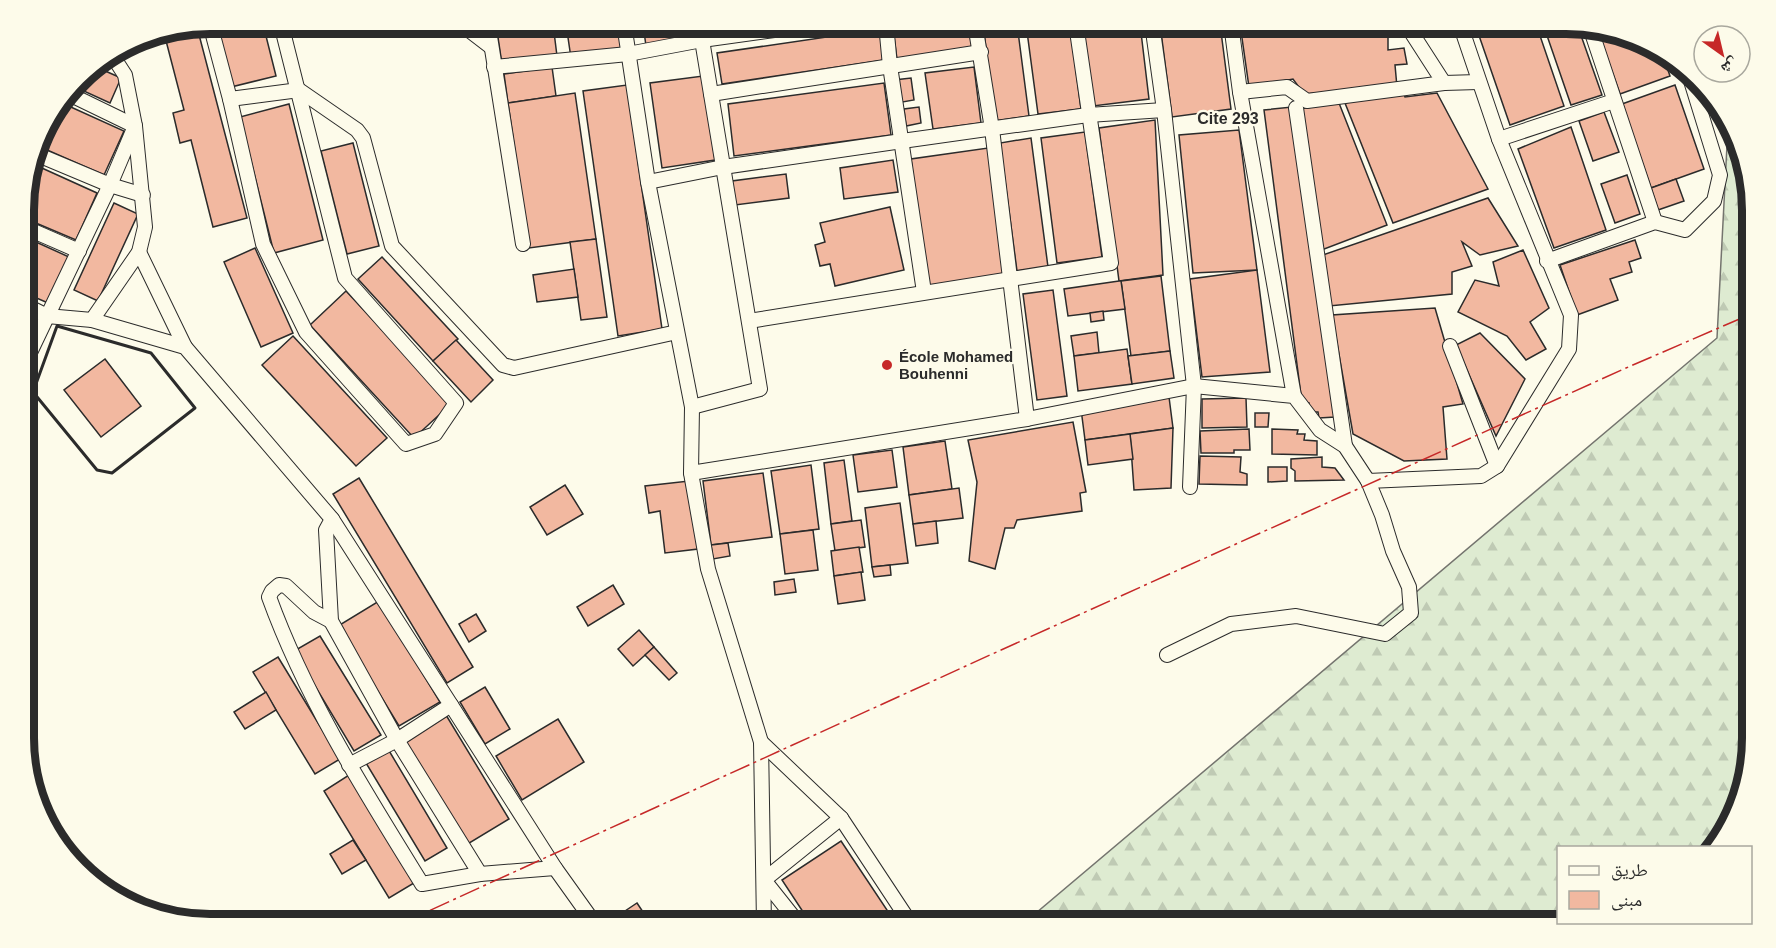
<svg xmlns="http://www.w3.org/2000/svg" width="1776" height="948" font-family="Arial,'Noto Naskh Arabic',sans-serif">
<defs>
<pattern id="forest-firs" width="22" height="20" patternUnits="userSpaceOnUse" patternTransform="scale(1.5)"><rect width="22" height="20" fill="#deebd1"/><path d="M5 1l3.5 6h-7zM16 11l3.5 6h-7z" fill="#bfcab4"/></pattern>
</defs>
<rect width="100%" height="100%" fill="#fdfbea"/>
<polygon fill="url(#forest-firs)" stroke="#74746e" stroke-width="1.5" points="1728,126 1750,186 1752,738 1733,820 1709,847 1558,848 1558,922 1581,923 1578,924 1023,924 1717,338"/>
<g fill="#f2b8a0" stroke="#2b2b2b" stroke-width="1.5">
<polygon points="216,24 263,24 276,76 231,87"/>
<polygon points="496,24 553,24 557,56 502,64"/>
<polygon points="566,24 618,24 622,50 571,58"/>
<polygon points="643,24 796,24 646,46"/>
<polygon points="925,24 971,24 974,47 897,59 893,29"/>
<polygon points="983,24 1017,24 1029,116 995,121"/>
<polygon points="1026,24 1070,24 1081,109 1038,114"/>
<polygon points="1082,24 1140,24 1149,99 1093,106"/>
<polygon points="1160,24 1220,24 1231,109 1172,117"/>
<polygon points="1240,24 1388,24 1388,50 1404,48 1407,64 1395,65 1397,87 1304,94 1293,79 1249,87"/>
<polygon points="1475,24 1536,24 1564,106 1510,125"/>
<polygon points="1543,24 1566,24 1578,27 1602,95 1571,105"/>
<polygon points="197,27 247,218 213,227 191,140 180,143 173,113 184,110 164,33"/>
<polygon points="881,29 885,60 722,84 717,53"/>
<polygon points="1598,32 1648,43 1663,56 1670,76 1620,94"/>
<polygon points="94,66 121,78 110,103 75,87 87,70"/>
<polygon points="552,67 556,96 508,103 504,74"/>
<polygon points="974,67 981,123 933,129 925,73"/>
<polygon points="703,76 715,160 662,168 650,83"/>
<polygon points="911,78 914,100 897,103 894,80"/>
<polygon points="884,83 891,135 734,156 728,104"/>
<polygon points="627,85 662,329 618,336 583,91"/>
<polygon points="1675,85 1704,169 1651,188 1622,104"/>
<polygon points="1403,91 1405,97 1437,93 1488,189 1393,223 1345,103"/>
<polygon points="575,93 596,239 529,248 508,103"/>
<polygon points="62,103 124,131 104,175 38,146 43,128"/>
<polygon points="1339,103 1387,225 1319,251 1299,109"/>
<polygon points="289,104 323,240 274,253 240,117"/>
<polygon points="919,107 921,123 906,126 904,109"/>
<polygon points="1292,107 1335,417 1319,418 1318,412 1310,412 1309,403 1302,403 1264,110"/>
<polygon points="1604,112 1619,152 1593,161 1579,121"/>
<polygon points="1155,120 1163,275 1119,281 1099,128"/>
<polygon points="1571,127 1606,230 1554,248 1518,149"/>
<polygon points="1239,130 1257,270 1193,273 1179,135"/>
<polygon points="1085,132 1102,257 1057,263 1041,138"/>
<polygon points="1031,138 1048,267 1017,271 1000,143"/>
<polygon points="353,143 379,246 347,254 321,151"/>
<polygon points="988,148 1005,277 927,288 911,159"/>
<polygon points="893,160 898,192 844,199 840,168"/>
<polygon points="33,164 97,193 76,240 24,218 24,198"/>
<polygon points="786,174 789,198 735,205 732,181"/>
<polygon points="1627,175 1640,214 1615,223 1601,184"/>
<polygon points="1676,179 1684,201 1658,210 1651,188"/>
<polygon points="1488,198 1518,246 1480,255 1462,242 1472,266 1452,272 1452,294 1329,306 1320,256"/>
<polygon points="114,203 138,214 98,301 74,290"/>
<polygon points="890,207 904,270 835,286 830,264 820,266 815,245 825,242 820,223"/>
<polygon points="25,237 69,257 48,303 25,293"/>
<polygon points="596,239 607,317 581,320 570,242"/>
<polygon points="1635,240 1641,258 1629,262 1632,272 1610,279 1618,300 1577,315 1560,265"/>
<polygon points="255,248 293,333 261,347 224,262"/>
<polygon points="1523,250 1549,308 1530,322 1546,349 1526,360 1507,336 1458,312 1475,280 1499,286 1493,262"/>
<polygon points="382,257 458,339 433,361 358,279"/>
<polygon points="574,269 578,297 537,302 533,275"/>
<polygon points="1257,270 1270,372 1202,377 1190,279"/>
<polygon points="1161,276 1170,351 1131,356 1121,281"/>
<polygon points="1119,281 1121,281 1125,309 1068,316 1064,289"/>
<polygon points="1053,290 1067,396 1037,400 1023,294"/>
<polygon points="346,291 451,404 414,438 310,325"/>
<polygon points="1435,308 1463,404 1443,407 1447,459 1404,461 1353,434 1332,315"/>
<polygon points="1103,311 1104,320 1091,322 1090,313"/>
<polygon points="25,315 40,322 25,355"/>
<polygon points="1097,332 1099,353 1074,356 1071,336"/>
<polygon points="1480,333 1525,379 1496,436 1456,345"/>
<polygon points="293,336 387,438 356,466 262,365"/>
<polygon points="456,340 493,380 471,402 433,361"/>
<polygon points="1127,349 1132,384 1078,391 1074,356"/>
<polygon points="1170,351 1174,378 1132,384 1128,356"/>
<polygon points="105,359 141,406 101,437 64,390"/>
<polygon points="1169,397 1173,428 1085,440 1081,409"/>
<polygon points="1246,398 1247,427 1202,428 1202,399"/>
<polygon points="1255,413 1269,413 1268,427 1255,427"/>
<polygon points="1073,422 1086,492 1080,493 1082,511 1017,520 1014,528 1005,528 995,569 969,561 977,482 968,440"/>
<polygon points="1173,428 1171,488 1134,490 1130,434"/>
<polygon points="1249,429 1250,450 1234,450 1234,453 1201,453 1200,431"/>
<polygon points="1272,429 1298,430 1297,434 1305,434 1304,440 1317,441 1317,455 1272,454"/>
<polygon points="1130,434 1133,459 1088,465 1085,440"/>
<polygon points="945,441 952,489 909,495 903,447"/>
<polygon points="892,450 897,487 858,492 853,455"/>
<polygon points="1200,456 1241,457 1240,472 1247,474 1247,485 1199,484"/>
<polygon points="1322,457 1322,467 1335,468 1344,480 1295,481 1295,471 1291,468 1291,459"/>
<polygon points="844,460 852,521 831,524 824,463"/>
<polygon points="811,465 819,529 780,534 771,471"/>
<polygon points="1268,467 1287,467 1287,481 1268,482"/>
<polygon points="763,473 772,537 711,545 703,481"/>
<polygon points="359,478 473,667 447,683 333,494"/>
<polygon points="689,481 698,549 665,553 660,511 649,513 645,486"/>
<polygon points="565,485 583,514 547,535 530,507"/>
<polygon points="959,488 963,518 913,524 909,495"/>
<polygon points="900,503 908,563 872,567 865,508"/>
<polygon points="861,520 865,547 835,551 831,524"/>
<polygon points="936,521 938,543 916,546 913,524"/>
<polygon points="813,530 818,570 785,574 780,534"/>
<polygon points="728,543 730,556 713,559 711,545"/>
<polygon points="859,547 863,572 834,576 831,551"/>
<polygon points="890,565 891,575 874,577 872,567"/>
<polygon points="861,572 865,600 838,604 834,576"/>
<polygon points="794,579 796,592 775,595 774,582"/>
<polygon points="613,585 624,604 588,626 577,607"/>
<polygon points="379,601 440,702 399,726 338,626"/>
<polygon points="476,614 486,631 469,642 459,624"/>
<polygon points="639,630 654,647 633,666 618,649"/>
<polygon points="320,636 381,735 354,751 294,651"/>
<polygon points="654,647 677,673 669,680 645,655"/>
<polygon points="278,657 340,759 315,774 253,672"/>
<polygon points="485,687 510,729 485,744 460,702"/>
<polygon points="266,692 276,710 245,729 234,712"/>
<polygon points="446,715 509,819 466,845 403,741"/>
<polygon points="558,719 584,762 522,800 496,756"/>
<polygon points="388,749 447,848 425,861 366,763"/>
<polygon points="349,775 414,883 389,898 324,791"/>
<polygon points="353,840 366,860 342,874 330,854"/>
<polygon points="841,841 891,916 879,924 811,924 782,880"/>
<polygon points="637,903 651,924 608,924 607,923"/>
</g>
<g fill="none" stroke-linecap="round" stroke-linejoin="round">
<g stroke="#2b2b2b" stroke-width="16">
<g id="minor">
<polyline points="210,24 230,99 263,244 306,332 406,444 435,434 456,403 345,278 281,24"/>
<polyline points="461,24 491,47"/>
<polyline points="488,24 523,244"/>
<polyline points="624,24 648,182 692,407 691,473 708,569 761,742 764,924"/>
<polyline points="886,24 890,66 924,292"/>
<polyline points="975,24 992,129 1027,419"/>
<polyline points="1152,24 1164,110 1194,386 1190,487"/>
<polyline points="1231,24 1240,92 1294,396"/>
<polyline points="1406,24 1444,83"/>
<polyline points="1591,30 1655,222"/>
<polyline points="494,67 628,54 702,40 819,24"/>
<polyline points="1240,92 1287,87 1307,101 1444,83 1478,82"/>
<polyline points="711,94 981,52"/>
<polyline points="230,99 299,90 357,130 363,138 392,246 503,365 514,368 677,332"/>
<polyline points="1296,108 1345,446"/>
<polyline points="1499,139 1614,101"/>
<polyline points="36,154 110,185 143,195"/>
<polyline points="648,182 723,167 902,141 1088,115 1164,110"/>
<polyline points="24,227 79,251"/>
<polyline points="139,252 185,347"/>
<polyline points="1547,261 1655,222 1685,230 1714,201 1720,175 1691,81"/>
<polyline points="25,305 47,316 92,320 139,252 145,227 135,126 69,94"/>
<polyline points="92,320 185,347 332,519 326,530 331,621 397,740 480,874"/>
<polyline points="749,321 1111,263 1076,24"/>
<polyline points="1450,346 1497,466"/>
<polyline points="25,363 110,185 135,126 125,75 112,55"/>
<polyline points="692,407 760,389 702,40"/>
<polyline points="691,473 1027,419 1194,386 1294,396 1320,430 1345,446 1368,481 1481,476 1497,466 1569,349 1571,315 1499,139 1460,24"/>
<polyline points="332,519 451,705 397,740 349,765"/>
<path d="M331,621L314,612L286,586L279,585L272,591L269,597C306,699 365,792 422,884L480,874L555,868"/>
<polyline points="1167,655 1231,624 1296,616 1385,634 1411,613 1409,587 1393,551 1382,515 1368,481"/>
<polyline points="451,705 555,868 595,924"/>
<polyline points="761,742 841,818 911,924"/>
<polyline points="799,924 764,880 841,818"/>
</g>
</g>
<use href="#minor" stroke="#fdfbea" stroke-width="14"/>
<polygon stroke="#2b2b2b" stroke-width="3" points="57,326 151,353 195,408 112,473 97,470 33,392"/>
<polyline stroke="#c62828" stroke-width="1.5" stroke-dasharray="21 4.5 3 4.5" stroke-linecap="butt" points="400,924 990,655 1626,368 1751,314"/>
</g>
<circle fill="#c62828" stroke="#fdfbea" stroke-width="2" cx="887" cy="365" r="6"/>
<g text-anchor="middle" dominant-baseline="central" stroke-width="4.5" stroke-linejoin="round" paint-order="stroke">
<g font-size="15" font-weight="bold" fill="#2b2b2b" stroke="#fdfbea" text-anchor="start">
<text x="899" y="356">École Mohamed<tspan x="899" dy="17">Bouhenni</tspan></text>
</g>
<g font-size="16" font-weight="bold" fill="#2b2b2b" stroke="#fdfbea">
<text x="1228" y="118">Cite 293</text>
</g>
</g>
<path d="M0 0H1776V948H0ZM210 34H1566A176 176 0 0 1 1742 210V738A176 176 0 0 1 1566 914H210A176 176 0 0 1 34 738V210A176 176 0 0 1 210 34Z" fill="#fdfbea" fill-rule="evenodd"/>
<path fill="none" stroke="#2b2b2b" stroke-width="8" d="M210 34H1566A176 176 0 0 1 1742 210V738A176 176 0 0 1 1566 914H210A176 176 0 0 1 34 738V210A176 176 0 0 1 210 34Z"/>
<rect x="1557" y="846" width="195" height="78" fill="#fdfbea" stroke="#a9a89e" stroke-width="1.5"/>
<rect x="1569" y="866" width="30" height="9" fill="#fdfbea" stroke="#a9a89e" stroke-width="1.5"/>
<text x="1611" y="876" font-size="18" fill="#2b2b2b">طريق</text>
<rect x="1569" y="891" width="30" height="18" fill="#f2b8a0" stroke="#a9a89e" stroke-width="1.5"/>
<text x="1611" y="906" font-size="18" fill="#2b2b2b">مبنى</text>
<g transform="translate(1722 54) rotate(146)"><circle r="28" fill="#fdfbea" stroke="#a9a89e" stroke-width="1.5"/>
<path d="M0-4.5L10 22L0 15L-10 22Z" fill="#c62828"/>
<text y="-9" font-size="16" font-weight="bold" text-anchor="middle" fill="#2b2b2b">ش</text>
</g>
</svg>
